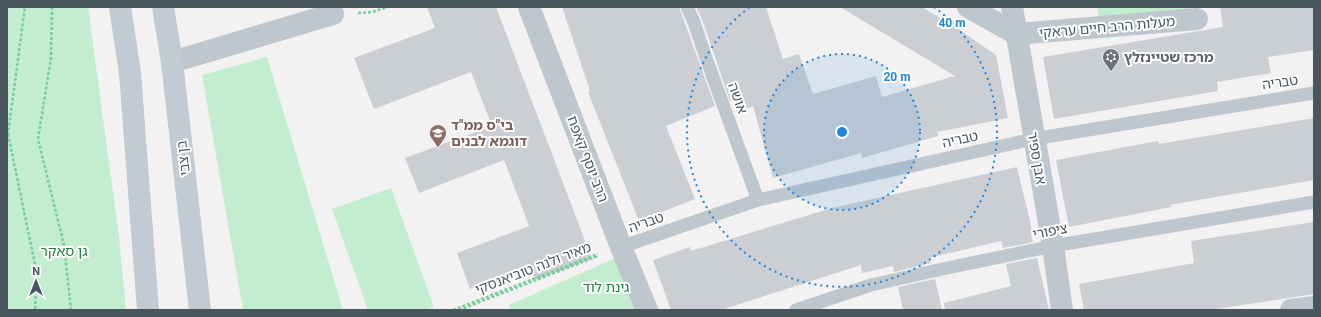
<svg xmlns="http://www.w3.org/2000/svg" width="1321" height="317" font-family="Roboto,'Noto Sans Hebrew',sans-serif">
<rect width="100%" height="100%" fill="#f3f1f1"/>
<g fill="#c2eecf">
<polygon points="7,7 88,7 119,237 126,310 7,310"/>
<polygon points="1097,7 1191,7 1182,18 1099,23"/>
<polygon points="267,57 343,310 243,310 202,75"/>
<polygon points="391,188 434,307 426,310 368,310 332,209"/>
<polygon points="618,257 639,310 511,310 509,305"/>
</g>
<g fill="#cbcfd3">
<polygon points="427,7 496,7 592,259 535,280 530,266 470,289 457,253 529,226 504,160 419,193 405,158 492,126 471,72 374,109 354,58 435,28"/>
<polygon points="562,7 679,7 715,106 666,126 695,199 639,221 588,92 590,91"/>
<polygon points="696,7 766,7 783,59 799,54 813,94 876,76 882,97 955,76 840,7 922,7 958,29 996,55 1008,118 937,132 938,136 862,158 861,153 773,178 753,106 740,111 736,98 730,101 702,19"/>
<polygon points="1220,7 1314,7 1314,50 1268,57 1271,73 1217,82 1218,91 1054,119 1043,57 1223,27"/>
<polygon points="1314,118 1314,180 1170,205 1171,207 1069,227 1056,160 1158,141 1159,144"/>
<polygon points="1017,167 1033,234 1031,234 1033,242 1003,248 1001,241 929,258 931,263 894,272 893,266 862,273 861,265 721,310 671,310 653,260 690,247 691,251 832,208"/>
<polygon points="1314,222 1314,294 1209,310 1084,310 1079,284 1194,263 1191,241"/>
<polygon points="1037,258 1049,310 945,310 944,303 1011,286 1006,264"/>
<polygon points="935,279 942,310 903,310 898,287"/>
</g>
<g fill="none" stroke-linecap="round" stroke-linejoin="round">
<g stroke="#7bcc9c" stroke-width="2.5" stroke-dasharray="3 2" stroke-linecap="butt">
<polyline points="52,7 51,58 38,139 64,245 71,310"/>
<polyline points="358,13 372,12 388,7"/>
<polyline points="7,133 8,134 25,7"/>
<polyline points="8,134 37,274 35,310"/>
<polyline points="453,310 598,254"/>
<polyline points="459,310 598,256"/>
</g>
<g stroke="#bdc7cd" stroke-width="13">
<polyline points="687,7 694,22 706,58 758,200"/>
<polyline points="621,247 758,200 1033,139 1314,93"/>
<polyline points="796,310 871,285 947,268 1053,246 1314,202"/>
</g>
<g stroke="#bdc7cd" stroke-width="22">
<polyline points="529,7 621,247 647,310"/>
<polyline points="968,7 1016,34 1197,19"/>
<polyline points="1012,7 1053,246 1062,310"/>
<polyline points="172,62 333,14"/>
<polyline points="1291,310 1314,307"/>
</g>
<g stroke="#c0cbd4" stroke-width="22">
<polyline points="120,7 130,73 148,310"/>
<polyline points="163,7 172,62 200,310"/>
</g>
</g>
<circle cx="842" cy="132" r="78" fill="#2087df" fill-opacity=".12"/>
<g fill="none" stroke="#2087df" stroke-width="2" stroke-dasharray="2 4">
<circle cx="842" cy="132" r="78"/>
<path d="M934 7A155 155 0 1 1 750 7"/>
</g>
<defs>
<g id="synagogue-pin" transform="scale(0.9)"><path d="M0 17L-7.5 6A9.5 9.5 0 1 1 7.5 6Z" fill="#6b7280" stroke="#fff"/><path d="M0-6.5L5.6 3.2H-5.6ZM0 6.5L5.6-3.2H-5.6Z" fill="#fff"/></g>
<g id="school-pin" transform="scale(0.9)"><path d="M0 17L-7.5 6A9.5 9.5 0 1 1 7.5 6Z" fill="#8d6e63" stroke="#fff"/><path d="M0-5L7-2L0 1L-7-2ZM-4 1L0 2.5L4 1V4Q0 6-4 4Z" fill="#fff"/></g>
</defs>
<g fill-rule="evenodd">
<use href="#synagogue-pin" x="1111" y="57"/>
<use href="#school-pin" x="438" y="133"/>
</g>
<g text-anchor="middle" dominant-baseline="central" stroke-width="4" stroke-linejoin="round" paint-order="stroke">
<g font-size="14" fill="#49565e" stroke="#fff">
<text transform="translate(1107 27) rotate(-5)">מעלות הרב חיים עראקי</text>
<text transform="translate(1280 82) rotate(-8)">טבריה</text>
<text transform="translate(738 98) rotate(70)">אושה</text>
<text transform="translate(960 139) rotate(-12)">טבריה</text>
<text transform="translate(183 158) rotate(-96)">בן צבי</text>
<text transform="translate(1037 158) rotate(80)">אבן ספיר</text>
<text transform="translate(588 159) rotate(69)">הרב יוסף קאפח</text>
<text transform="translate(646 222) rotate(-19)">טבריה</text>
<text transform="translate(1050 231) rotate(-11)">ציפורי</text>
<text transform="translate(533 268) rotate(-21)">מאיר ולנה טוביאנסקי</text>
</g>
<g font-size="14" font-weight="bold" fill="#5b616d" stroke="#fff" text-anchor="start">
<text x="1124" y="57">מרכז שטיינזלץ</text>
</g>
<g font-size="14" font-weight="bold" fill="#785e54" stroke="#fff" text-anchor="start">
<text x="451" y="125">בי"ס ממ"ד<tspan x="451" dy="16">דוגמא לבנים</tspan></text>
</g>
<g font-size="14" fill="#1b7f42" stroke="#fff">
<text x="64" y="251">גן סאקר</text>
<text x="606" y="287">גינת לוד</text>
</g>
</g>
<circle cx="842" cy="132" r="6" fill="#2087df" stroke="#fff" stroke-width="2"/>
<g font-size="12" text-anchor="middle" font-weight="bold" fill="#2087df" stroke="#fff" stroke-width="4" stroke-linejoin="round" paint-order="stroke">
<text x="952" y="27">40 m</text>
<text x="897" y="81">20 m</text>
</g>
<rect width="1321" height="317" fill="none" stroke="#49565e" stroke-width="16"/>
<g transform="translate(36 281)" stroke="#ffffff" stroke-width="3" paint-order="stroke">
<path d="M0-3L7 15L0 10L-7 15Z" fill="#49565e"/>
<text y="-6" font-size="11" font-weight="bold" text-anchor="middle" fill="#49565e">N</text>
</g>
</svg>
